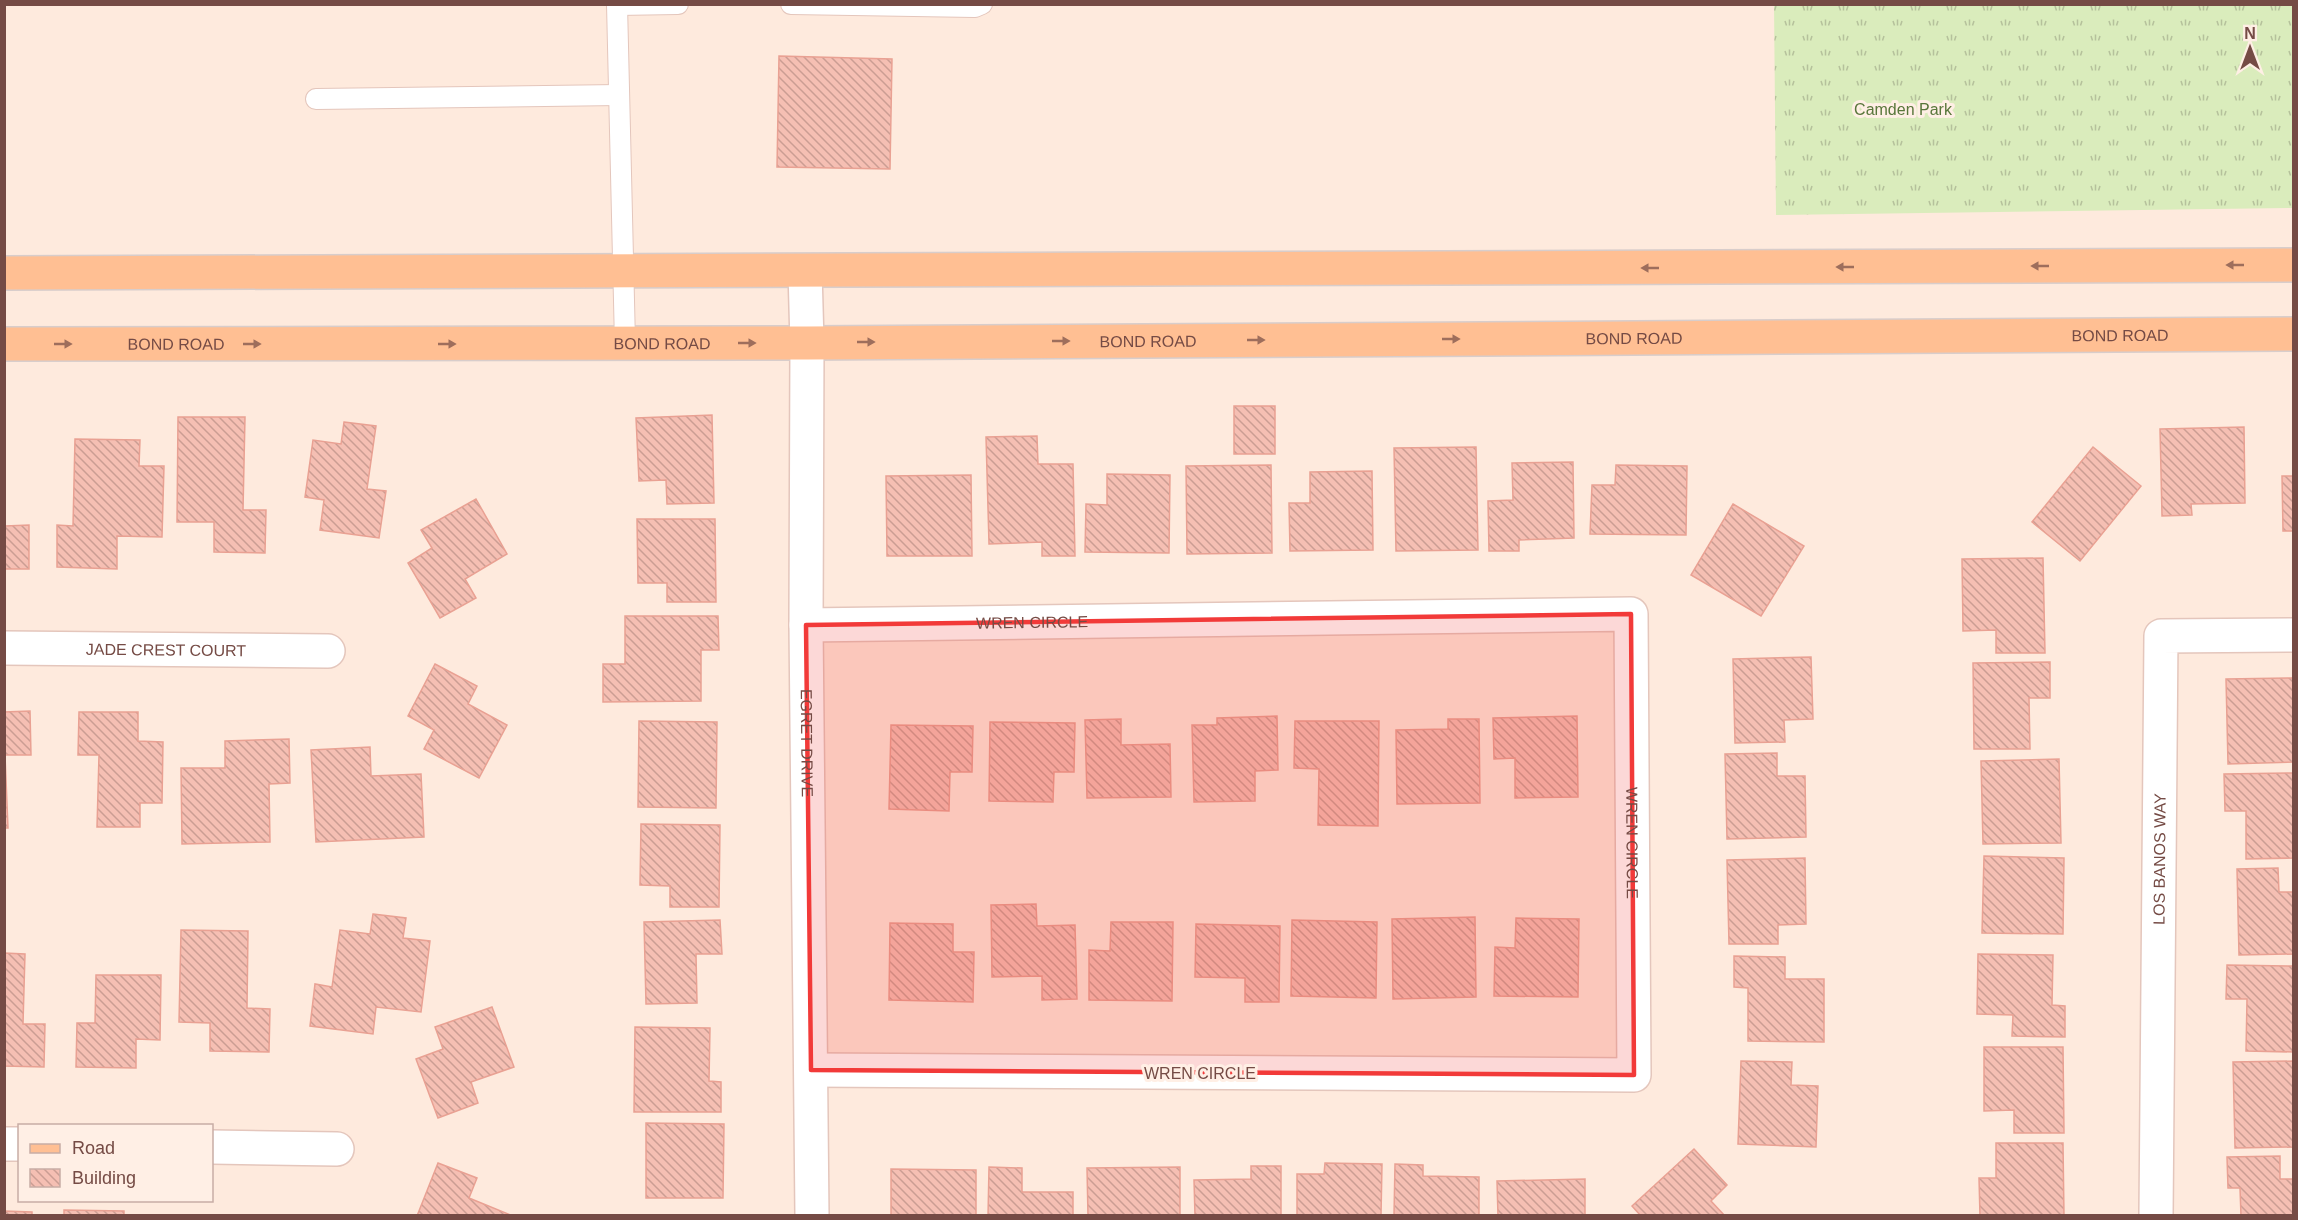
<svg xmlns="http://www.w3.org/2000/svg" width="2298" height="1220" font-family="Arial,sans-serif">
<defs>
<pattern id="grass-tufts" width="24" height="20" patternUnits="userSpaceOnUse" patternTransform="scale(1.5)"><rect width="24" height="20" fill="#daecbc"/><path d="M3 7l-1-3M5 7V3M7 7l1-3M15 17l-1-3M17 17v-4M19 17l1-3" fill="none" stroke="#b5c19b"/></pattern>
<pattern id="building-back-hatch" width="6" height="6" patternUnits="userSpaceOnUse" patternTransform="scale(1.5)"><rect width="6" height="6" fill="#f5bfb3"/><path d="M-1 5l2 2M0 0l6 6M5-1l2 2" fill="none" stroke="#cb9d93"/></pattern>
</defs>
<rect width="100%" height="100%" fill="#feeadd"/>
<polygon fill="url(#grass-tufts)" points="1774,5 2293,5 2293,208 1776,215"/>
<g fill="url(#building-back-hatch)" stroke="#e9a193" stroke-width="1.5">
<polygon points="779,56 892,59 890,169 777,167"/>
<rect x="1234" y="406" width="41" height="48"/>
<polygon points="712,415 714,503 667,504 666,480 639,481 636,418"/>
<polygon points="178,417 245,417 243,510 266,510 265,553 214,552 214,522 177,522"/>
<polygon points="344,422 376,426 367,489 386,491 379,538 320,530 324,500 305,497 313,440 341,444"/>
<polygon points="2244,427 2245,503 2191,504 2192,515 2162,516 2160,429"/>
<polygon points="1037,436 1038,464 1073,464 1075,556 1042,556 1042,542 989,544 986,437"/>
<polygon points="75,439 140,440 139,466 164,466 162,537 117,536 117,569 57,567 57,525 73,526"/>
<polygon points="1476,447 1478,550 1396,551 1394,448"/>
<polygon points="2093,447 2141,486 2080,561 2032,522"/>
<polygon points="1573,462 1574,538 1519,540 1519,551 1489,551 1488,501 1513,500 1512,463"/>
<polygon points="1271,465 1272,553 1187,554 1186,466"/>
<polygon points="1616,465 1687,466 1686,535 1590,534 1592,485 1615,485"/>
<polygon points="1372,471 1373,550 1290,551 1289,503 1310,503 1310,472"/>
<polygon points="4,474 5,526 29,525 29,569 4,569"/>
<polygon points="1107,474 1170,475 1169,553 1085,552 1086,504 1107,505"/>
<polygon points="971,475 972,556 887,556 886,476"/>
<polygon points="2282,476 2294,476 2294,531 2283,531"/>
<polygon points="476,499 507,554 465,579 476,598 440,618 408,563 432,548 421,530"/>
<polygon points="1733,504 1804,546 1761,616 1691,575"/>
<polygon points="637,519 715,519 716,602 667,602 667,583 638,583"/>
<polygon points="2043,558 2045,653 1996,653 1996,630 1963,631 1962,559"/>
<polygon points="625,616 718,616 719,650 701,650 701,701 603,702 603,664 625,664"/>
<polygon points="1811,657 1813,719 1784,720 1785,742 1735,743 1733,659"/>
<polygon points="2050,662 2050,698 2029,698 2030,749 1974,749 1973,663"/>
<polygon points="435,664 477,686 468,704 507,725 479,778 424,749 434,730 408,716"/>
<polygon points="2294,678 2294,762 2228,764 2226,679"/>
<polygon points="30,711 31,755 5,755 8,828 4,828 4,712"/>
<polygon points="79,712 138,712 138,741 163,742 162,803 140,803 140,827 97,827 99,755 78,755"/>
<polygon points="1277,716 1278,770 1255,771 1255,801 1194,802 1192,725 1217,725 1217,718"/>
<polygon points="1577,716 1578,797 1515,798 1515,758 1494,759 1493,718"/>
<polygon points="1121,719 1121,745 1170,744 1171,797 1087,798 1085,720"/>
<polygon points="1448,719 1479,719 1480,803 1397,804 1396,730 1448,729"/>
<polygon points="639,721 717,722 716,808 638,807"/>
<polygon points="1295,721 1379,721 1378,826 1318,825 1319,769 1294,768"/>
<polygon points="990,722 1075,723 1074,772 1054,772 1053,802 989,801"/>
<polygon points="891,725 973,726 972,772 950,772 949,811 889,809"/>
<polygon points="289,739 290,783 269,784 270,842 182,844 181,768 225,768 225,741"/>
<polygon points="370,747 371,776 421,774 424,837 316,842 311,750"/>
<polygon points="1777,753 1777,776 1805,776 1806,837 1727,839 1725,754"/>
<polygon points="2059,759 2061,843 1983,844 1981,761"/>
<polygon points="2294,773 2294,858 2246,859 2246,811 2225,811 2224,774"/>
<polygon points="641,824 720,825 719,907 670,907 670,886 640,885"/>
<polygon points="1984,856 2064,858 2063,934 1982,933"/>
<polygon points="1805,858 1806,924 1778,925 1778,944 1729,944 1727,860"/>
<polygon points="2278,868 2279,892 2294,892 2294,954 2239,955 2237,869"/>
<polygon points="1036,904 1037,926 1075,925 1077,999 1042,1000 1042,976 992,977 991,905"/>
<polygon points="373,914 406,918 403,938 430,941 421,1012 376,1007 373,1034 310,1026 315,984 332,987 340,930 370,934"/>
<polygon points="1475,917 1476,997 1393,999 1392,919"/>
<polygon points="1516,918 1579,919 1578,997 1494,996 1495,947 1515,948"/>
<polygon points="720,920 722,954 696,954 697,1003 646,1004 644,922"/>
<polygon points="1292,920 1377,922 1376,998 1291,996"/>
<polygon points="1111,922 1173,922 1172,1001 1089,1000 1089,950 1110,951"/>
<polygon points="890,923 953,924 953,952 974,952 973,1002 889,1000"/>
<polygon points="1196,924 1280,926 1279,1002 1245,1002 1245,978 1195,977"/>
<polygon points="181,930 248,931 247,1008 270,1009 269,1052 210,1051 210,1023 179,1022"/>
<polygon points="4,953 25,954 23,1024 45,1024 44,1067 4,1066"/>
<polygon points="1978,954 2053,955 2052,1005 2065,1006 2065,1037 2012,1036 2013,1015 1977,1014"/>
<polygon points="1734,956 1785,957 1785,979 1824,979 1824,1042 1748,1041 1748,988 1734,987"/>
<polygon points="2227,965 2294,966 2294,1052 2246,1051 2247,999 2226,999"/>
<polygon points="96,975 161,975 160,1040 136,1039 136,1068 76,1067 77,1023 95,1023"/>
<polygon points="492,1007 514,1067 471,1082 478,1103 438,1118 416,1059 443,1049 435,1027"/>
<polygon points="635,1027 710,1028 709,1081 721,1082 721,1112 634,1112"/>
<polygon points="1984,1047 2063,1047 2064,1133 2014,1133 2014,1110 1984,1111"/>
<polygon points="1741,1061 1792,1062 1791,1085 1818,1086 1816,1147 1738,1144"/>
<polygon points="2294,1061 2294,1147 2235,1148 2233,1062"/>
<polygon points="646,1123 724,1124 723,1198 646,1198"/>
<polygon points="1996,1143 2063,1143 2064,1216 1980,1216 1979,1178 1996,1178"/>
<polygon points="1694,1149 1727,1185 1711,1201 1725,1216 1641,1216 1632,1206"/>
<polygon points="2280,1156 2280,1179 2294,1179 2294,1216 2241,1216 2240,1188 2228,1188 2227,1157"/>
<polygon points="438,1163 477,1178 469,1198 513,1216 417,1216"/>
<polygon points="1325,1163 1382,1164 1381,1216 1297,1216 1297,1174 1324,1174"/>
<polygon points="1395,1164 1423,1165 1423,1176 1479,1177 1479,1216 1394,1215"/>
<polygon points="1251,1166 1281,1166 1281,1216 1195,1216 1194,1180 1251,1179"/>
<polygon points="989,1167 1022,1168 1022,1192 1073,1192 1073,1216 988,1216"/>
<polygon points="1180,1167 1180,1216 1088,1216 1087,1168"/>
<polygon points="891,1169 976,1170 976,1216 891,1216"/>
<polygon points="1585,1179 1585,1216 1498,1216 1497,1181"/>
<polygon points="64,1210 124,1211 124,1216 64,1216"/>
<polygon points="4,1211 32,1212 32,1216 4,1216"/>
</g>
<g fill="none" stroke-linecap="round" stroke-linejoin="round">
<g stroke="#e4c6bc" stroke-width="22">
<g id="service">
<polyline points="617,4 625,343"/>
<polyline points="791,4 975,7 982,4"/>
<polyline points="617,5 678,4"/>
<polyline points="316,99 619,95"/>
</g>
</g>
<g stroke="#e4c6bc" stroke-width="36">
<g id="minor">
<path id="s1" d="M805,271L807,343L806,625L812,1216"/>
<path id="s2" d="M806,625L1631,614L1634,1075L811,1070"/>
<path id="s3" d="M4,648L328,651"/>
<polyline points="4,1144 20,1144"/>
<polyline points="212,1147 337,1149"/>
<path id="s4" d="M2156,1216L2161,636L2294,635"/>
</g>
</g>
<g stroke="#d8cdcb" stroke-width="36">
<g id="primary">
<polyline points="4,273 2294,265"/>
<path id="s5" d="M4,344L807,343L2294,334"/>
</g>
</g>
<use href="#service" stroke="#fff" stroke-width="20"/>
<use href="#minor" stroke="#fff" stroke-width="33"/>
<use href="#primary" stroke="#ffbf93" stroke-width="33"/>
</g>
<defs><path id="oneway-solid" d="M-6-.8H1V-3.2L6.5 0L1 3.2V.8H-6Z" transform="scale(1.5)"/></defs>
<g fill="#9e6e5c">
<use href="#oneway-solid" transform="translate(2235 265) rotate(180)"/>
<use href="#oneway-solid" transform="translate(2040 266) rotate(180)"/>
<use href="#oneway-solid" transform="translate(1845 267) rotate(180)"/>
<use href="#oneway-solid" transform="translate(1650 268) rotate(180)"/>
<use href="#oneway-solid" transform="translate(1451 339)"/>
<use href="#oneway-solid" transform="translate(1256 340)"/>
<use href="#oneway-solid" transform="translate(1061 341)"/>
<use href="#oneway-solid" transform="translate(866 342)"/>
<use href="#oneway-solid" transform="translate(747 343)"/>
<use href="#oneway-solid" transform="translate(63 344)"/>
<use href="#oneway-solid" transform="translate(252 344)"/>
<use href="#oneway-solid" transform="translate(447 344)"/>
</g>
<path fill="#f23a39" fill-opacity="0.2" stroke="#f23a39" stroke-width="4.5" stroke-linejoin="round" d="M1631,614L1634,1075L811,1070L806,625Z"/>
<g text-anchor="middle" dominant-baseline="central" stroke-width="6" stroke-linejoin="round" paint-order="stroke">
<g font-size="16" fill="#58763a" stroke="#ffefe5">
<text x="1903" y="109">Camden Park</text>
</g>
<g font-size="16" fill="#754b45" stroke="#ffefe5">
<text stroke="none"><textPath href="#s5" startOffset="2116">BOND ROAD</textPath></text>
<text stroke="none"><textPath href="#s5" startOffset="1630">BOND ROAD</textPath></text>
<text stroke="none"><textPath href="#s5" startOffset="1144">BOND ROAD</textPath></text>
<text stroke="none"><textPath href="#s5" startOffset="658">BOND ROAD</textPath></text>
<text stroke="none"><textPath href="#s5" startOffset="172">BOND ROAD</textPath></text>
<text stroke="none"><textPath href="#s2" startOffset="226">WREN CIRCLE</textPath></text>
<text stroke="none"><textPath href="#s3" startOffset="162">JADE CREST COURT</textPath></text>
<text stroke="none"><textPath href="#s1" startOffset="472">EGRET DRIVE</textPath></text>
<text stroke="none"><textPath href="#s2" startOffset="1054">WREN CIRCLE</textPath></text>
<text stroke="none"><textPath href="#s4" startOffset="357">LOS BANOS WAY</textPath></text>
<text x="1200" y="1073">WREN CIRCLE</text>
</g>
</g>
<rect width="2298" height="1220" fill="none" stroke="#754b45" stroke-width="12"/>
<rect x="18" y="1124" width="195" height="78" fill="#ffefe5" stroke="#c8ada5" stroke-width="1.5"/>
<rect x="30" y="1144" width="30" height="9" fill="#ffbf93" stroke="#c8ada5" stroke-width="1.5"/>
<text x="72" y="1154" font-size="18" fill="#754b45">Road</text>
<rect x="30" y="1169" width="30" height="18" fill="url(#building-back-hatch)" stroke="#c8ada5" stroke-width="1.5"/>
<text x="72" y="1184" font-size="18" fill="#754b45">Building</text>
<g transform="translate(2250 48)" stroke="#ffefe5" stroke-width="4.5" paint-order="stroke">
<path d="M0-4.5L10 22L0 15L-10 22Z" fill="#754b45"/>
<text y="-9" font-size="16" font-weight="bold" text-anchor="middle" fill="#754b45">N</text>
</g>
</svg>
